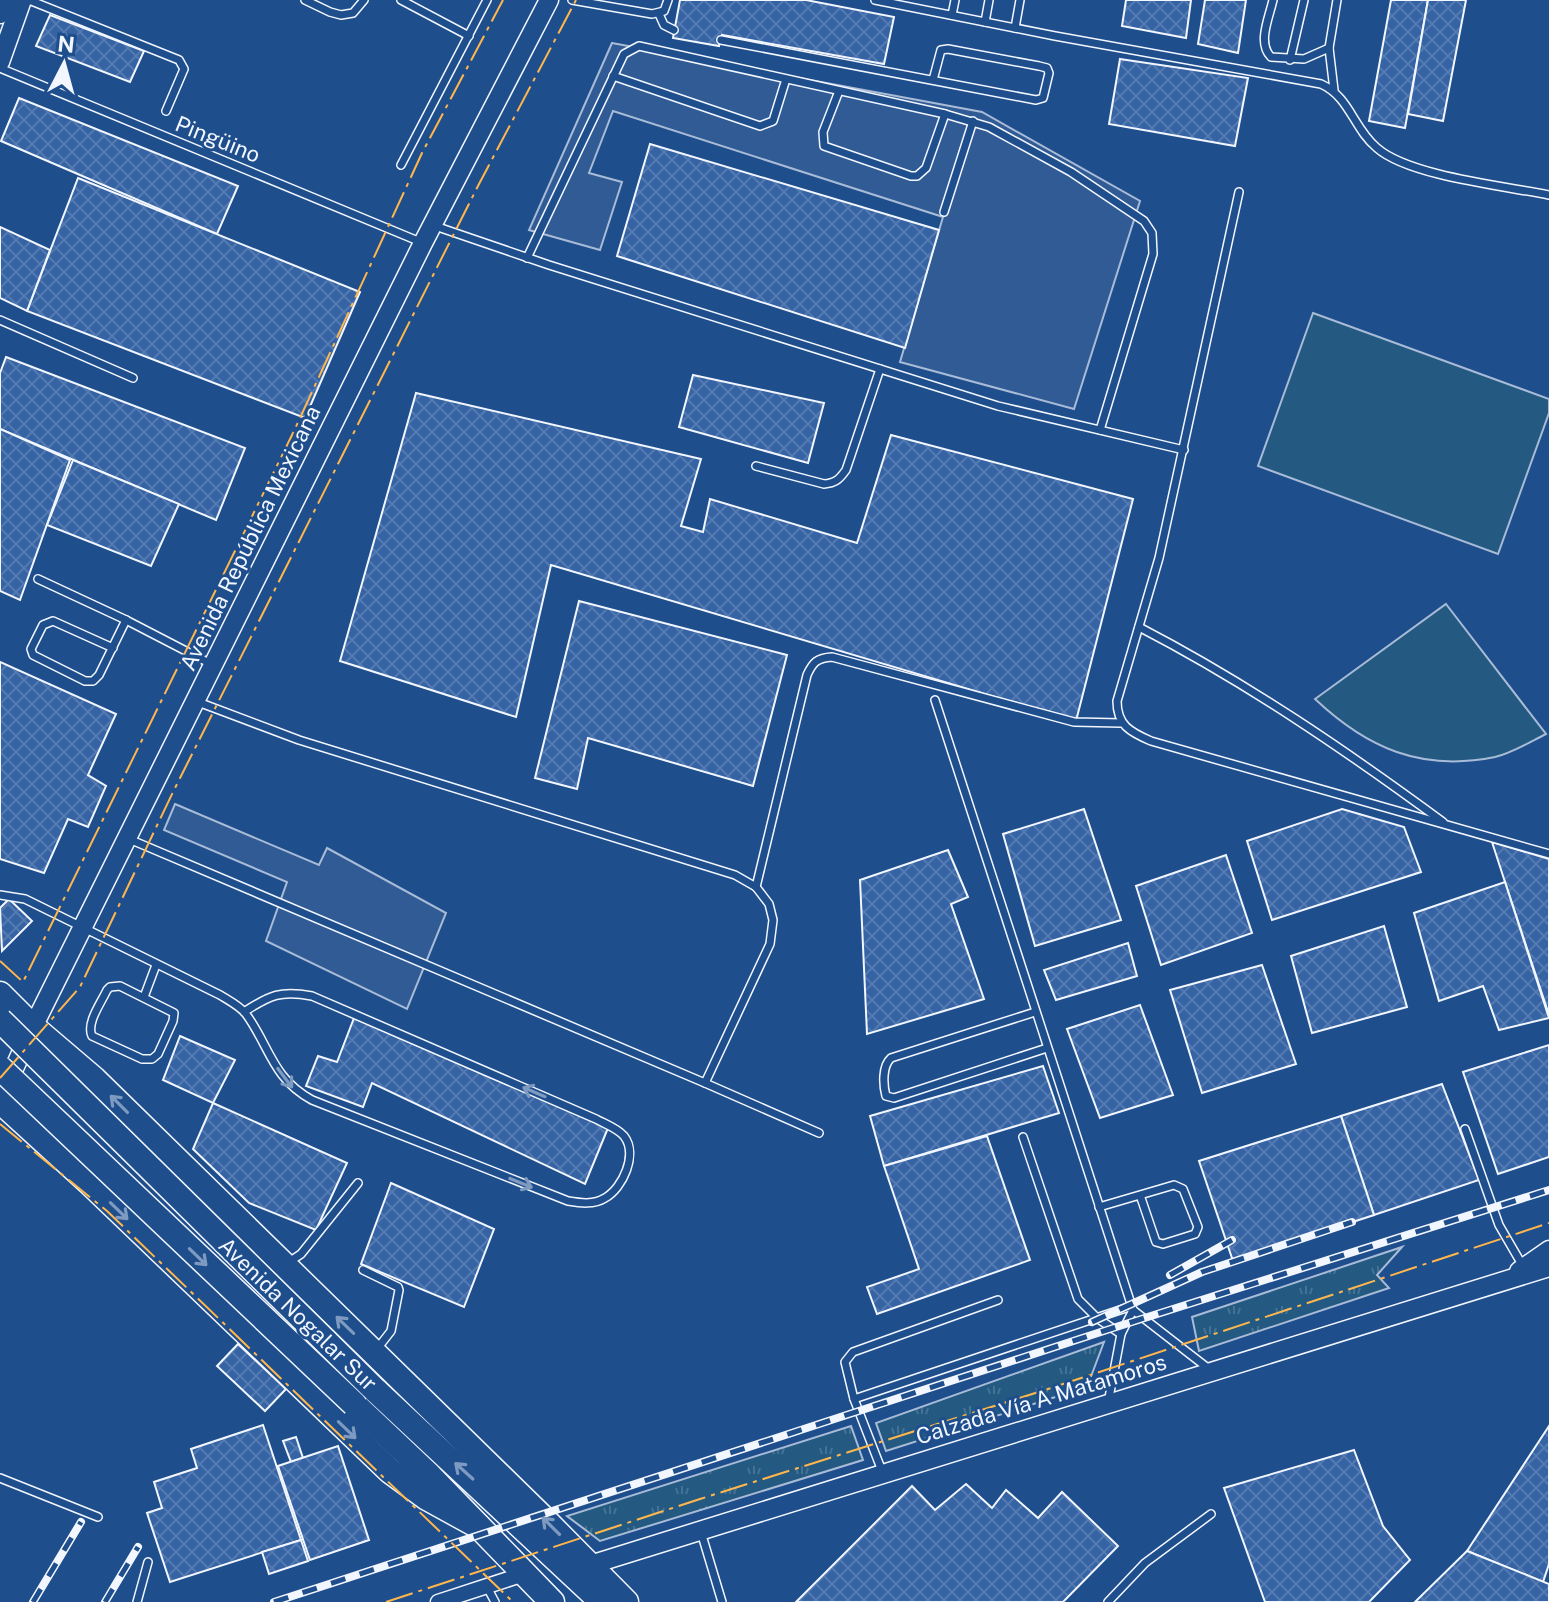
<svg xmlns="http://www.w3.org/2000/svg" width="1549" height="1602" font-family="'Public Sans',sans-serif">
<defs>
<pattern id="grass-tufts" width="24" height="20" patternUnits="userSpaceOnUse" patternTransform="scale(2)"><rect width="24" height="20" fill="#245a82"/><path d="M3 7l-1-3M5 7V3M7 7l1-3M15 17l-1-3M17 17v-4M19 17l1-3" fill="none" stroke="#447295"/></pattern>
<pattern id="building-cross-hatch" width="8" height="8" patternUnits="userSpaceOnUse" patternTransform="scale(2)"><rect width="8" height="8" fill="#3563a3"/><path d="M0 0l8 8M0 8l8-8" fill="none" stroke="#537ab1"/></pattern>
</defs>
<rect width="100%" height="100%" fill="#1f4e8c"/>
<g fill="url(#grass-tufts)" stroke="#a8bbd7" stroke-width="2">
<polygon points="1402,1247 1377,1275 1389,1288 1199,1351 1192,1317"/>
<polygon points="1104,1342 1087,1387 886,1451 876,1423"/>
<polygon points="851,1426 863,1460 600,1541 567,1516"/>
</g>
<g fill="#245a82" stroke="#a8bbd7" stroke-width="2">
<polygon points="1313,313 1549,399 1549,413 1498,554 1258,466"/>
<path d="M1446,604L1546,734C1530,742 1512,753 1495,757C1421,772 1367,748 1315,699Z"/>
</g>
<g fill="#305b95" stroke="#a8bbd7" stroke-width="2">
<polygon points="612,43 982,112 1140,201 1074,409 900,362 943,217 613,111 589,173 622,182 600,250 529,230"/>
<polygon points="175,804 319,865 327,848 446,913 407,1009 266,941 287,882 164,830"/>
</g>
<g fill="url(#building-cross-hatch)" stroke="#f2f6ff" stroke-width="2">
<polygon points="680,0 806,0 894,17 884,64 722,35 719,46 673,38"/>
<polygon points="1126,0 1191,0 1186,38 1122,26"/>
<polygon points="1205,0 1246,0 1238,53 1198,44"/>
<polygon points="1391,0 1428,0 1405,128 1369,121"/>
<polygon points="1428,0 1466,0 1443,121 1408,114"/>
<polygon points="50,15 144,51 130,82 36,46"/>
<polygon points="1120,59 1248,78 1235,146 1109,124"/>
<polygon points="19,98 238,186 217,234 1,141"/>
<polygon points="650,144 939,230 905,348 617,256"/>
<polygon points="78,178 360,292 305,418 27,311"/>
<polygon points="0,227 50,250 27,311 0,298"/>
<polygon points="6,357 245,448 216,520 0,429 0,373"/>
<polygon points="693,375 824,403 808,463 679,427"/>
<polygon points="416,393 701,459 681,526 703,532 710,499 857,543 891,435 1133,499 1076,721 551,565 516,717 340,661"/>
<polygon points="0,429 70,460 20,600 0,591"/>
<polygon points="73,460 179,504 151,566 47,525"/>
<polygon points="579,601 787,655 753,786 588,738 577,789 535,778"/>
<polygon points="0,662 116,714 88,775 106,786 88,827 68,819 44,873 0,859"/>
<polygon points="1084,809 1121,920 1035,946 1003,834"/>
<polygon points="1342,809 1404,827 1421,872 1272,920 1247,841"/>
<polygon points="1492,842 1549,859 1549,1015 1505,882"/>
<polygon points="948,850 968,897 951,904 984,999 867,1034 860,880"/>
<polygon points="1226,855 1252,933 1161,965 1136,886"/>
<polygon points="1505,882 1549,1018 1499,1030 1483,986 1439,1001 1414,913"/>
<polygon points="9,899 32,921 2,951 0,908"/>
<polygon points="1384,926 1407,1007 1312,1033 1291,956"/>
<polygon points="1128,943 1137,976 1056,1000 1044,970"/>
<polygon points="1262,965 1296,1064 1202,1093 1170,990"/>
<polygon points="1140,1005 1173,1095 1100,1118 1067,1029"/>
<polygon points="354,1018 608,1128 585,1184 372,1083 363,1107 306,1086 318,1056 337,1062"/>
<polygon points="180,1036 235,1060 213,1103 163,1080"/>
<polygon points="1549,1045 1549,1157 1498,1174 1463,1072"/>
<polygon points="1043,1066 1059,1113 884,1166 870,1116"/>
<polygon points="1442,1084 1479,1180 1374,1215 1341,1116"/>
<polygon points="213,1103 347,1163 316,1230 249,1203 193,1149"/>
<polygon points="1341,1116 1374,1215 1233,1261 1199,1161"/>
<polygon points="987,1136 1030,1260 877,1314 867,1287 919,1269 884,1166"/>
<polygon points="391,1183 494,1229 464,1307 361,1264"/>
<polygon points="238,1344 286,1389 265,1411 217,1366"/>
<polygon points="263,1425 301,1540 170,1582 147,1513 162,1508 154,1482 197,1468 191,1449"/>
<polygon points="1549,1426 1549,1564 1543,1582 1467,1551"/>
<polygon points="296,1437 303,1458 291,1462 283,1441"/>
<polygon points="338,1446 369,1540 310,1560 278,1466"/>
<polygon points="1354,1450 1383,1526 1410,1560 1369,1602 1265,1602 1224,1488"/>
<polygon points="966,1484 992,1508 1006,1490 1038,1518 1062,1492 1118,1546 1063,1602 796,1602 912,1486 935,1510"/>
<polygon points="301,1540 308,1561 269,1574 262,1552"/>
<polygon points="1467,1551 1549,1584 1549,1602 1415,1602"/>
</g>
<g fill="none" stroke-linecap="round" stroke-linejoin="round">
<g stroke="#f2f6ff" stroke-width="10">
<g id="service">
<polyline points="29,0 179,60 184,69 166,111"/>
<polyline points="305,0 330,12 341,15 353,13 364,0"/>
<polyline points="401,0 469,36"/>
<polyline points="572,0 652,14 664,11 668,0"/>
<path d="M875,0L1055,36L1321,84C1350,97 1353,128 1377,148C1409,176 1504,186 1549,195"/>
<path d="M1273,0C1269,18 1257,43 1271,57L1304,59L1329,48"/>
<polyline points="659,14 664,25 674,30"/>
<polyline points="952,15 955,0"/>
<polyline points="985,22 989,0"/>
<polyline points="1015,28 1020,0"/>
<polyline points="721,40 1036,100 1043,98 1049,73 1047,68 1039,66 948,49 941,50 933,80"/>
<polyline points="1290,60 1304,0"/>
<polyline points="0,68 423,243"/>
<polyline points="613,76 760,126 773,121 786,79"/>
<polyline points="1334,90 1329,48 1337,0"/>
<polyline points="839,91 823,132 824,146 911,176 917,176 926,168 945,114"/>
<polyline points="401,165 487,0"/>
<path d="M1239,192L1159,558L1117,701C1117,725 1130,732 1151,741L1549,854"/>
<polyline points="944,212 973,121"/>
<polyline points="435,226 549,265 998,406 1184,450"/>
<polyline points="527,258 624,54 639,46 945,114 989,127 1071,172 1144,221 1152,233 1153,254 1100,430"/>
<polyline points="0,320 133,378"/>
<path d="M756,466L824,484C835,483 839,480 846,470L880,369"/>
<polyline points="38,579 126,620 211,664"/>
<path d="M1139,627C1247,683 1345,750 1443,822"/>
<polyline points="113,648 53,621 43,625 31,649 33,655 85,681 93,681 99,675 126,620"/>
<polyline points="935,700 1133,1310 1209,1369"/>
<polyline points="198,702 299,740 735,875 756,887 769,904 773,920 770,944 705,1083 819,1133"/>
<polyline points="129,839 705,1083"/>
<path d="M756,887L807,675C813,662 817,658 832,657L1074,722L1121,723"/>
<path d="M0,895L25,899L220,995C228,1000 240,1006 246,1014C270,1047 272,1078 312,1100L568,1201C580,1203 594,1205 605,1198C623,1188 638,1154 624,1136C617,1128 605,1124 596,1119L312,996C281,990 270,995 244,1012"/>
<path d="M120,986L174,1013L173,1021L158,1054L152,1059H142L92,1036C86,1023 101,1003 107,990L110,987Z"/>
<polyline points="144,997 156,965"/>
<path d="M1035,1012L891,1058C882,1066 883,1085 886,1096L894,1098L1047,1048"/>
<polyline points="1465,1129 1499,1225 1524,1268"/>
<polyline points="1023,1137 1078,1299 1097,1318 1121,1334"/>
<polyline points="1099,1207 1174,1185 1183,1189 1198,1227 1195,1234 1163,1244 1156,1242 1140,1195"/>
<polyline points="289,1262 301,1254 358,1183"/>
<polyline points="363,1270 398,1287 399,1290 391,1331 377,1349"/>
<polyline points="854,1399 1132,1306"/>
<polyline points="1108,1403 1121,1334 1133,1310"/>
<polyline points="882,1471 854,1399 845,1362 853,1352 998,1300"/>
<polyline points="0,1478 98,1517"/>
<polyline points="701,1532 722,1602"/>
<polyline points="487,1587 495,1602"/>
<polyline points="137,1602 148,1562"/>
<polyline points="1108,1602 1145,1563 1211,1514"/>
</g>
</g>
<g stroke="#f2f6ff" stroke-width="17">
<polyline id="minor" points="438,1602 524,1574"/>
</g>
<g stroke="#f2f6ff" stroke-width="21">
<g id="tertiary">
<polyline points="0,14 5,0"/>
<polyline points="0,62 22,0"/>
<polyline points="6,1086 33,1027 423,243 549,0"/>
<polyline points="1519,1271 1549,1250"/>
<polyline points="590,1565 1549,1267"/>
</g>
</g>
<g stroke="#f2f6ff" stroke-width="27">
<g id="trunk">
<polyline points="0,994 33,1027 94,1079 541,1516 626,1602"/>
<polyline points="0,1101 91,1184 390,1471 427,1498 478,1526"/>
<polyline points="375,1390 602,1602"/>
<polyline points="354,1404 429,1475 552,1602"/>
</g>
</g>
<use href="#service" stroke="#1f4e8c" stroke-width="7"/>
<use href="#minor" stroke="#1f4e8c" stroke-width="14"/>
<use href="#tertiary" stroke="#1f4e8c" stroke-width="18"/>
<use href="#trunk" stroke="#1f4e8c" stroke-width="24"/>
<g stroke="#f2f6ff" stroke-width="8">
<g id="rail">
<polyline points="1170,1275 1232,1240"/>
<polyline points="1092,1322 1202,1272 1352,1222"/>
<polyline points="33,1602 81,1522"/>
<polyline points="105,1602 138,1547"/>
<polyline points="274,1602 1113,1328 1549,1190"/>
</g>
</g>
<use href="#rail" stroke="#1f4e8c" stroke-width="5" stroke-dasharray="15" stroke-linecap="butt"/>
<g stroke="#f2f6ff" stroke-width="27" stroke-linecap="butt">
<g id="trunk-bridge">
<polyline points="0,1020 375,1390"/>
<polyline points="0,1068 354,1404"/>
</g>
</g>
<use href="#trunk-bridge" stroke="#1f4e8c" stroke-width="24"/>
<g stroke="#ffb74d" stroke-width="2" stroke-dasharray="28 6 4 6" stroke-linecap="butt">
<polyline points="0,961 23,982 294,431 422,153 503,0"/>
<polyline points="0,1078 80,987 173,792 342,456 479,184 576,0"/>
<polyline points="0,1124 107,1211 513,1602"/>
<polyline points="386,1602 700,1499 1048,1389 1549,1223"/>
</g>
</g>
<defs><path id="oneway-shaft" d="M-6 0H5M1.5-3L5.5 0L1.5 3" fill="none" stroke-width="1.6" stroke-linecap="round" stroke-linejoin="round" transform="scale(2)"/></defs>
<g stroke="#7e9ac0">
<use href="#oneway-shaft" transform="translate(285 1078) rotate(53)"/>
<use href="#oneway-shaft" transform="translate(534 1092) rotate(-157)"/>
<use href="#oneway-shaft" transform="translate(119 1104) rotate(-135)"/>
<use href="#oneway-shaft" transform="translate(521 1183) rotate(22)"/>
<use href="#oneway-shaft" transform="translate(119 1211) rotate(44)"/>
<use href="#oneway-shaft" transform="translate(198 1257) rotate(44)"/>
<use href="#oneway-shaft" transform="translate(345 1325) rotate(-136)"/>
<use href="#oneway-shaft" transform="translate(347 1430) rotate(44)"/>
<use href="#oneway-shaft" transform="translate(464 1471) rotate(-138)"/>
<use href="#oneway-shaft" transform="translate(551 1526) rotate(-135)"/>
</g>
<g text-anchor="middle" dominant-baseline="central" stroke-width="6" stroke-linejoin="round" paint-order="stroke">
<g font-size="22" fill="#f2f6ff" stroke="#1f4e8c">
<text transform="translate(218 139) rotate(22)">Pingüino</text>
<text transform="translate(250 538) rotate(-64)">Avenida República Mexicana</text>
<text transform="translate(298 1314) rotate(44)">Avenida Nogalar Sur</text>
<text transform="translate(1041 1399) rotate(-17)">Calzada Vía A Matamoros</text>
</g>
</g>
<g transform="translate(64 64) rotate(6)" stroke="#1f4e8c" stroke-width="6" paint-order="stroke">
<path d="M0-6L14 30L0 20L-14 30Z" fill="#f2f6ff"/>
<text y="-12" font-size="22" font-weight="bold" text-anchor="middle" fill="#f2f6ff">N</text>
</g>
</svg>
